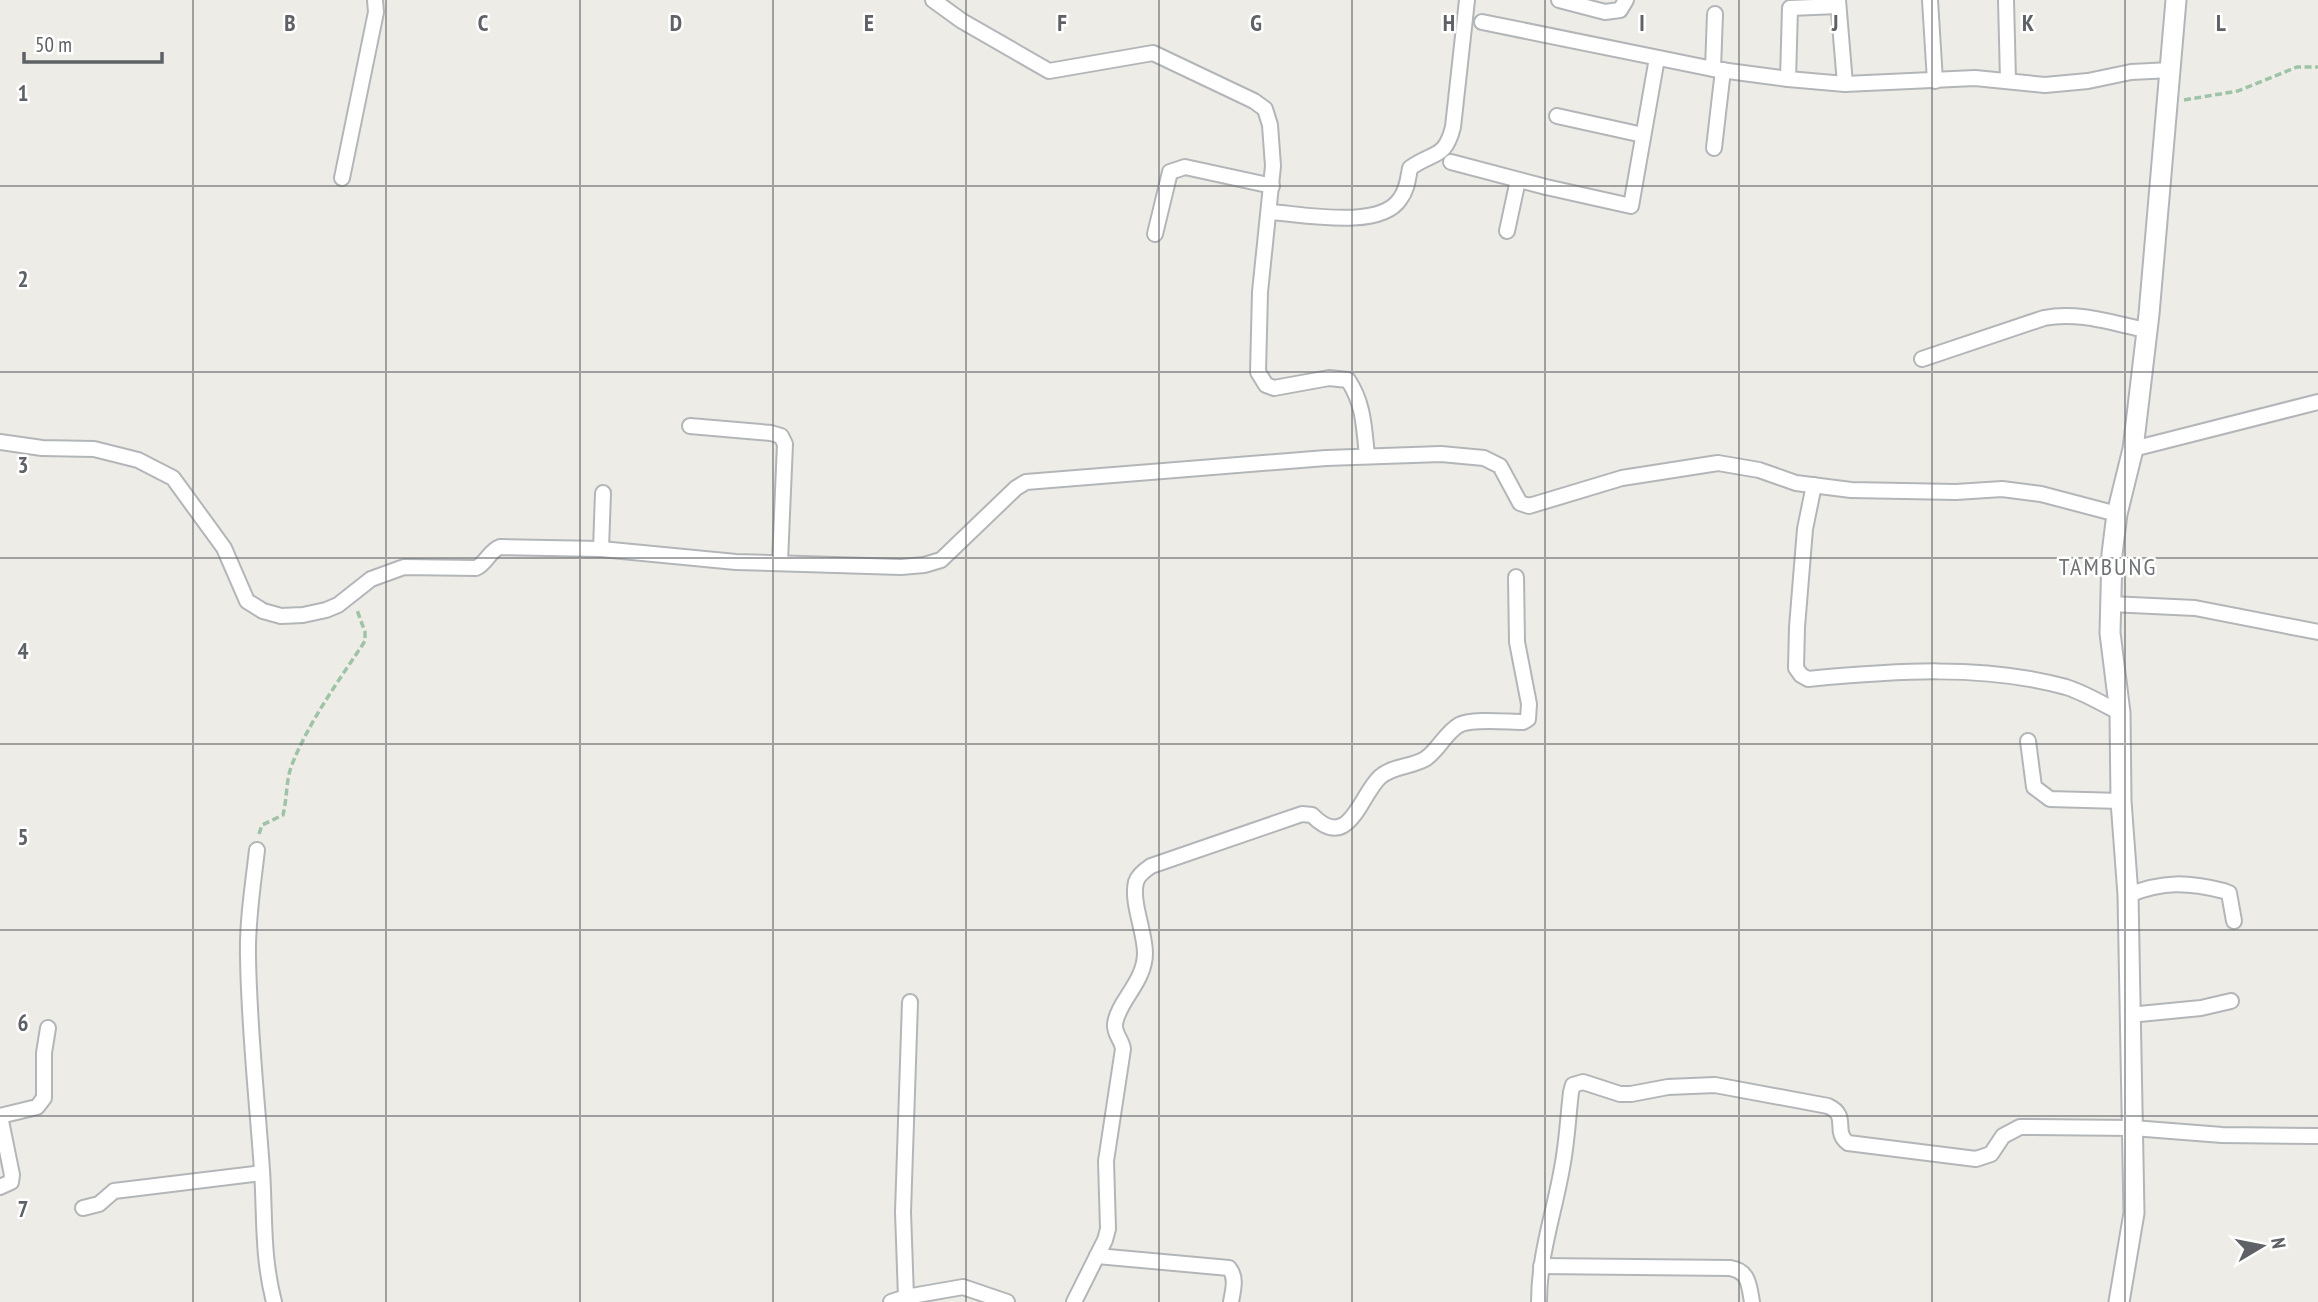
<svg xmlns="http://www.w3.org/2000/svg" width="2318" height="1302" font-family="'PT Sans Narrow',sans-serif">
<rect width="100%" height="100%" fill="#eeece6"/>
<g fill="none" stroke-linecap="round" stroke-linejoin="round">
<g stroke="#b3b6b9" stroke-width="18">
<g id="street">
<path d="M933,0L962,21L1049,71L1153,53L1254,101L1265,109L1270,125L1273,166L1260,292L1258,372L1266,385L1274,388L1329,378L1348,380C1364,404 1364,428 1367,456"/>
<polyline points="1559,0 1605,12 1620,10 1626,0"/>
<polyline points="1838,0 1845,84"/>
<polyline points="1930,0 1935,81"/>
<polyline points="2006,0 2008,80"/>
<polyline points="1482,22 1713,69 1788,79 1845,84 1975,78 2045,85 2088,81 2131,72 2171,70"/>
<polyline points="1713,69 1715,14"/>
<polyline points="1788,79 1790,8 1838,6"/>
<polyline points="1557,116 1643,135"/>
<polyline points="1714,148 1723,70"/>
<polyline points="1451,162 1546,187 1631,206 1657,58"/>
<polyline points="342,178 376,12 375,0"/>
<path d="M1270,212C1302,214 1380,230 1400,199C1407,190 1408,179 1410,168C1434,151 1445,159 1453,127L1467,0"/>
<polyline points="1507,231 1518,180"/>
<polyline points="1155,234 1170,172 1185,167 1272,186"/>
<path d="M1922,359L2044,318C2078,311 2112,323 2146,330"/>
<polyline points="690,426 771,433 781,436 785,444 780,561"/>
<path d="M0,442L42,448L94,449L138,460L173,478L224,548L247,601L263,611L281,616L303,615L326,610L338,605L371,579L404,567L476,568C486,564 489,551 500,547L601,549L736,562L901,567L924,565L941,560L1016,488L1026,482L1326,458L1441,454L1484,458L1500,466L1520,503L1529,506L1622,478L1718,463L1759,470L1796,483L1851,490L1956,492L2002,489L2041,494L2117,514"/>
<polyline points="2133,449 2318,402"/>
<path d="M1814,485L1805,529L1797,627L1796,668L1801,675L1808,679C1893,671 1983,664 2066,687C2085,693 2103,704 2120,713"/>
<polyline points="601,549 603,493"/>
<polyline points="2110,604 2195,608 2318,632"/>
<polyline points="2028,741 2034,787 2050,799 2121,801"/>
<path d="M257,850C253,885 247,922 248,957C249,1028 257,1099 262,1170C265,1216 262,1256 274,1302"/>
<path d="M2128,895C2164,881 2187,882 2224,891L2229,893L2234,921"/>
<polyline points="2129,1015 2201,1008 2231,1001"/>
<polyline points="0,1116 37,1107 44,1098 44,1053 48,1028"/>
<polyline points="0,1116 12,1175 11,1182 0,1187"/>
<polyline points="83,1208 99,1204 114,1191 262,1173"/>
<path d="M1097,1256L1229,1268C1237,1278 1233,1290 1231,1302"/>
<path d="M1541,1266L1730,1268C1749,1271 1749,1285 1752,1302"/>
<polyline points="906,1297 903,1212 910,1002"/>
<polyline points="891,1302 906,1297 963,1287 1007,1302"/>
<path d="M1074,1302L1105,1240L1108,1229L1106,1161L1123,1049C1122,1040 1114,1034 1115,1024C1118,1001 1145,982 1145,953C1145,932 1131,902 1136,882C1138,875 1145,870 1151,866L1302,814L1312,815C1349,853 1360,795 1380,777C1392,766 1411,767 1425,759C1438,751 1445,733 1459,725C1472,718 1508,722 1523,722L1528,719L1529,704L1517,642L1516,577"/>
<path d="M1539,1302C1539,1254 1554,1214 1562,1168C1567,1143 1568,1117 1571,1092L1573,1085L1583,1082L1620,1094H1631L1668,1087L1715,1085L1828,1106C1850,1116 1832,1131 1848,1143L1976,1159L1991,1154L2003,1136L2020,1127L2133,1128L2222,1135L2318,1136"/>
</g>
</g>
<g stroke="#b2b5b9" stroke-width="23">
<polyline id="secondary" points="2119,1302 2134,1213 2128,895 2121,801 2120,713 2110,633 2112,554 2117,514 2133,449 2149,314 2176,0"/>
</g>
<g stroke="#9fc3a6" stroke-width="3.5" stroke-dasharray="7 3.5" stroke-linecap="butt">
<polyline points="2184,100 2238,91 2297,67 2318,67"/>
<path d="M259,834L262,825L283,815C287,799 286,782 291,767C309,721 338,682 365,641V632L357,610"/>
</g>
<use href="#street" stroke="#fff" stroke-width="14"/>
<use href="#secondary" stroke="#fff" stroke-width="19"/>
</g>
<path fill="none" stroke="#5e6165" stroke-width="2" stroke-opacity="0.55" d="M193,0V1302M386,0V1302M580,0V1302M773,0V1302M966,0V1302M1159,0V1302M1352,0V1302M1545,0V1302M1739,0V1302M1932,0V1302M2125,0V1302M0,186H2318M0,372H2318M0,558H2318M0,744H2318M0,930H2318M0,1116H2318"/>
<g text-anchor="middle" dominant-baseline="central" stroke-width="5" stroke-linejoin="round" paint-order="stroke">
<g font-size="24" letter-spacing="2" fill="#6f7376" stroke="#fff">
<text x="2108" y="566">TAMBUNG</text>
</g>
</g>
<g font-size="23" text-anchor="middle" font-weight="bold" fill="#5e6165" stroke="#fff" stroke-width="5" stroke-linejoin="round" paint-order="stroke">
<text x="290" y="31">B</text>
<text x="483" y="31">C</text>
<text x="676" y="31">D</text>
<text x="869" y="31">E</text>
<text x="1062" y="31">F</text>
<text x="1256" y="31">G</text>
<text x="1449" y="31">H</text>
<text x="1642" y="31">I</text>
<text x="1835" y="31">J</text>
<text x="2028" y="31">K</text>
<text x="2221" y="31">L</text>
<text x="23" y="101">1</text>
<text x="23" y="287">2</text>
<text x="23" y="473">3</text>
<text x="23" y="659">4</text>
<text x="23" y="845">5</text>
<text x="23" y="1031">6</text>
<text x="23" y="1217">7</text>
</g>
<g transform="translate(2262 1246) rotate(80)" stroke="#ffffff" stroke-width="5" paint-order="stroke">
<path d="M0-5L12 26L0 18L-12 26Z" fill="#5e6165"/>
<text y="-10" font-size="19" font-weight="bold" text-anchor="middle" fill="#5e6165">N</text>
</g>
<path d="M24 52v10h138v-10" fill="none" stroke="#5e6165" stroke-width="3.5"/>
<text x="35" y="52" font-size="21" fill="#5e6165" stroke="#ffffff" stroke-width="5" paint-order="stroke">50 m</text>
</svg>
